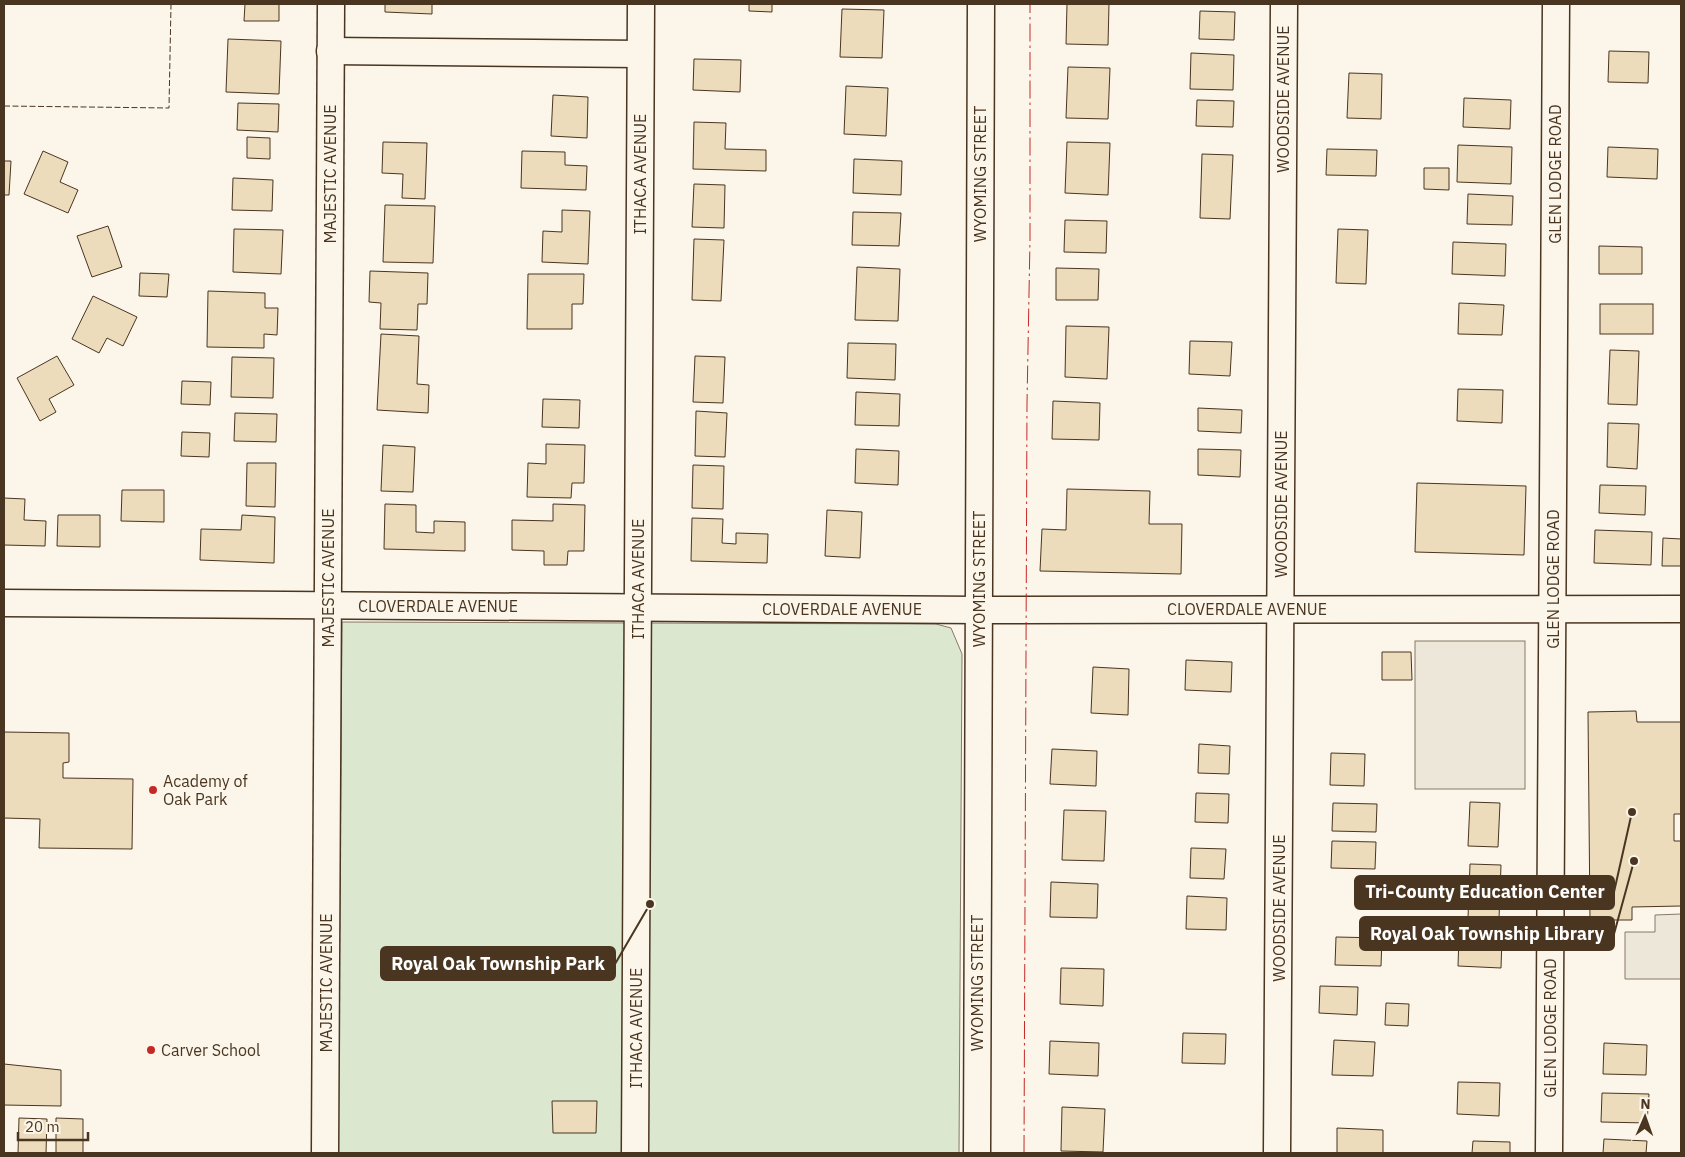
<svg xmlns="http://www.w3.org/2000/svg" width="1685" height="1157" font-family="'IBM Plex Sans',sans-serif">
<rect width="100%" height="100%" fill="#fbf6e9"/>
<polygon fill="#dce7d0" stroke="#887966" points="342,622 936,624 951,628 962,654 959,1153 338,1153"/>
<g fill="#ede7d9" stroke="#887966">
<rect x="1415" y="641" width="110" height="148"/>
<polygon points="1681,914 1681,979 1625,979 1625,932 1655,932 1655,915"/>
</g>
<g fill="#ecdcbc" stroke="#4a3520">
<polygon points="245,4 279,4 279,21 244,21"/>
<polygon points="385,4 432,4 432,14 385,12"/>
<polygon points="749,4 772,4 772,12 749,11"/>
<polygon points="1067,4 1109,4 1108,45 1066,44"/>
<polygon points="842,9 884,10 882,58 840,57"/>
<polygon points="1200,11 1235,12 1234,40 1199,39"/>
<polygon points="228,39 281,41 279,94 226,92"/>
<polygon points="1609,51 1649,52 1648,83 1608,82"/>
<polygon points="1191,53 1234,55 1233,90 1190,89"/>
<polygon points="694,59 741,60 740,92 693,90"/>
<polygon points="1068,67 1110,68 1108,119 1066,118"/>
<polygon points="1349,73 1382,74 1381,119 1347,118"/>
<polygon points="846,86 888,88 886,136 844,134"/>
<polygon points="553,95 588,97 587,138 551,136"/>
<polygon points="1464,98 1511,100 1510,129 1463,127"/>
<polygon points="1197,100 1234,101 1233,127 1196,126"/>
<polygon points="238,103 279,104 278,132 237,130"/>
<polygon points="694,122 726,123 725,149 766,150 766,171 693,169"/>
<polygon points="247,137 270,138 270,159 247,158"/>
<polygon points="383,142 427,143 425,199 402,198 403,174 382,173"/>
<polygon points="1067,142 1110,143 1108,195 1065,193"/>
<polygon points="1458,145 1512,147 1511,184 1457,182"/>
<polygon points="1608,147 1658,149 1657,179 1607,177"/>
<polygon points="1327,149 1377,150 1376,176 1326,175"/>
<polygon points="43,151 68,162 60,182 78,190 68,213 24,194"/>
<polygon points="522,151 565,152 565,165 587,166 586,190 521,188"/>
<polygon points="1202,154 1233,155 1230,219 1200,218"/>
<polygon points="854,159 902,161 901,195 853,193"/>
<polygon points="4,161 11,161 9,195 4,195"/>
<polygon points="1424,168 1449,168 1449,190 1424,189"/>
<polygon points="233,178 273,180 272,211 232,210"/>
<polygon points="694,184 725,185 724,228 692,227"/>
<polygon points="1468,194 1513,196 1512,225 1467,224"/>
<polygon points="385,205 435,206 433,263 383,262"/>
<polygon points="562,210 590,211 588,264 542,262 543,231 562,232"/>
<polygon points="853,212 901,213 899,246 852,245"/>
<polygon points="1065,220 1107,221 1106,253 1064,252"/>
<polygon points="108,226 122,267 92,277 77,236"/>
<polygon points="234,229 283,230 281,274 233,272"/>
<polygon points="1338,229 1368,230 1366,284 1336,283"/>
<polygon points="694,239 724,240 721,301 692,300"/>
<polygon points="1453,242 1506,244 1505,276 1452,274"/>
<polygon points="1599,246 1642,247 1642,274 1599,274"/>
<polygon points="857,267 900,269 898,321 855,320"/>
<polygon points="1056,268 1099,269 1098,300 1056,300"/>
<polygon points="370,271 428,273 427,304 418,304 417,330 380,329 381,303 369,302"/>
<polygon points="140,273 169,274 167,297 139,296"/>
<polygon points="528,274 584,274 583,304 572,304 572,329 527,329"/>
<polygon points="208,291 265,293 265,308 278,308 277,335 264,334 264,348 207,347"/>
<polygon points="93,296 137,317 123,346 107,338 99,353 72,339"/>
<polygon points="1459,303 1504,305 1502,335 1458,334"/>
<rect x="1600" y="304" width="53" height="30"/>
<polygon points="1066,326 1109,327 1107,379 1065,377"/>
<polygon points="381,334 419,336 417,384 429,385 428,413 377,410"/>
<polygon points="1190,341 1232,342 1230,376 1189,374"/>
<polygon points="848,343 896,344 895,380 847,378"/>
<polygon points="1610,350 1639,351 1637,405 1608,404"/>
<polygon points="57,356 74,385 49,399 56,412 40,421 17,378"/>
<polygon points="695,356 725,357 723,403 693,402"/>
<polygon points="232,357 274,358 273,398 231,397"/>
<polygon points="182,381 211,382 210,405 181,404"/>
<polygon points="1458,389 1503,390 1502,423 1457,421"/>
<polygon points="856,392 900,394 899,426 855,425"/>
<polygon points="543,399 580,400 579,428 542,427"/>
<polygon points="1053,401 1100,403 1099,440 1052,439"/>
<polygon points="1198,408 1242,410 1241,433 1198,431"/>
<polygon points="696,411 727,413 725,457 695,456"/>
<polygon points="235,413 277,414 276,442 234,441"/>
<polygon points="1608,423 1639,424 1637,469 1607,467"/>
<polygon points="182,432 210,433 209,457 181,456"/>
<polygon points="546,444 585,445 584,483 572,483 571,498 527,497 528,463 546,464"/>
<polygon points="383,445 415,447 413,492 381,491"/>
<polygon points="856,449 899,451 898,485 855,483"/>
<polygon points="1198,449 1241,450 1240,477 1198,475"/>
<polygon points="247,463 276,463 275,507 246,506"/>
<polygon points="693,465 724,466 723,509 692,508"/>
<polygon points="1417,483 1526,486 1524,555 1415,552"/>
<polygon points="1600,485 1646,486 1645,515 1599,513"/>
<polygon points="1067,489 1150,491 1149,524 1182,524 1181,574 1040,571 1042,529 1066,530"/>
<polygon points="122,490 164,490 164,522 121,521"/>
<polygon points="4,498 25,499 24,520 46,521 45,546 4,545"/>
<polygon points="385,504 416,505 416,532 434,533 434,521 465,522 465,551 384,549"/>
<polygon points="553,504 585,505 584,551 568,551 567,565 544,565 544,551 512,550 512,520 553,521"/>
<polygon points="827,510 862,512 860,558 825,556"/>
<polygon points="58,515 100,515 100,547 57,546"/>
<polygon points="242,515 275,517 274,563 200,560 201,529 241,530"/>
<polygon points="692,518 723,519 722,543 736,544 736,533 768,534 767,563 691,561"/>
<polygon points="1595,530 1652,532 1651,565 1594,563"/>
<polygon points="1663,538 1681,539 1681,566 1662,566"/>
<polygon points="1382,652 1411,652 1412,680 1382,680"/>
<polygon points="1186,660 1232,662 1231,692 1185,690"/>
<polygon points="1093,667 1129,669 1128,715 1091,713"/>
<polygon points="1636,711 1637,722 1681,722 1681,814 1674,814 1674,841 1681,841 1681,906 1632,907 1632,920 1590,920 1588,712"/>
<polygon points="4,732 69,733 69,762 63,763 63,778 133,779 132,849 39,848 40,819 4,818"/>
<polygon points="1199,744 1230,746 1229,774 1198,773"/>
<polygon points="1052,749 1097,751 1096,786 1050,784"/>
<polygon points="1331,753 1365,754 1364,786 1330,785"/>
<polygon points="1196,793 1229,794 1228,823 1195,822"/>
<polygon points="1470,802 1500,803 1498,847 1468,846"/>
<polygon points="1333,803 1377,804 1376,832 1332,831"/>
<polygon points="1064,810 1106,811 1104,861 1062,860"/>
<polygon points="1332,841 1376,842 1375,869 1331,868"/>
<polygon points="1191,848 1226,849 1224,879 1190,878"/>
<polygon points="1470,864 1501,865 1499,919 1468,918"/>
<polygon points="1051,882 1098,884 1097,918 1050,917"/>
<polygon points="1187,896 1227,898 1226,930 1186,929"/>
<polygon points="1459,936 1502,938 1501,968 1458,966"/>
<polygon points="1336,937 1382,938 1381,966 1335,965"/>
<polygon points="1061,968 1104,969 1103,1006 1060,1004"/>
<polygon points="1320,986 1358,987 1357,1015 1319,1013"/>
<polygon points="1386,1003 1409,1004 1408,1026 1385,1025"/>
<polygon points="1183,1033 1226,1034 1225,1064 1182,1063"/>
<polygon points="1334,1040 1375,1042 1373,1076 1332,1075"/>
<polygon points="1050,1041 1099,1043 1098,1076 1049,1074"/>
<polygon points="1604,1043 1647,1045 1646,1075 1603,1074"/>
<polygon points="4,1064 61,1070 61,1106 4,1105"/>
<polygon points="1458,1082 1500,1083 1499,1116 1457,1114"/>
<polygon points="1602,1093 1649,1094 1647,1123 1601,1122"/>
<polygon points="552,1101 597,1101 596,1133 553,1133"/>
<polygon points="1062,1107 1105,1109 1103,1152 1061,1151"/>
<polygon points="19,1118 47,1119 46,1153 18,1153"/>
<polygon points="56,1118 83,1119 83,1153 56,1153"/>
<polygon points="1337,1128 1383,1130 1383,1153 1337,1153"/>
<polygon points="1604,1139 1647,1141 1646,1153 1603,1153"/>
<polygon points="1473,1141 1510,1142 1510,1153 1472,1153"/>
</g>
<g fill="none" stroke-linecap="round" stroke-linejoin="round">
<g stroke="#4a3520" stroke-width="29">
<g id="minor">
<polyline points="330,51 640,54"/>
<polyline points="4,603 979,610 1681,609"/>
<polyline points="325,1153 331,4"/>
<polyline points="635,1153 641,4"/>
<polyline points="977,1153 981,4"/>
<polyline points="1277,1153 1284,4"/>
<polyline points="1549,1153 1556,4"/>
</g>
</g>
<use href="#minor" stroke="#fbf6e9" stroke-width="26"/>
<polyline stroke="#4a3520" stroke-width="1" stroke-dasharray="6 2.5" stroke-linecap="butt" points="4,106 169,108 171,4"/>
<polyline stroke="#c62828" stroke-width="1" stroke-dasharray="18 4 2.5 4" stroke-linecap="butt" points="1024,1153 1027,404 1030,239 1030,4"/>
</g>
<g fill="#c62828" stroke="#fbf6e9" stroke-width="2">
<circle cx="153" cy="790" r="5"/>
<circle cx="151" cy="1050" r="5"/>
</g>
<g text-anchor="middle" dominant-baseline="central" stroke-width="4" stroke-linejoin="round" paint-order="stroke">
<g font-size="16" fill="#4a3520" stroke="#fbf6e9">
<text transform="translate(1283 99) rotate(-90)">WOODSIDE AVENUE</text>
<text transform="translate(330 174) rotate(-90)">MAJESTIC AVENUE</text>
<text transform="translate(640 174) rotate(-90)">ITHACA AVENUE</text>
<text transform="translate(980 174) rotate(-90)">WYOMING STREET</text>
<text transform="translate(1555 174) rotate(-90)">GLEN LODGE ROAD</text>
<text transform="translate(1281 504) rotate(-90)">WOODSIDE AVENUE</text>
<text transform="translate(328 578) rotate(-90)">MAJESTIC AVENUE</text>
<text transform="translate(638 579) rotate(-90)">ITHACA AVENUE</text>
<text transform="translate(979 579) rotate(-90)">WYOMING STREET</text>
<text transform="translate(1553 579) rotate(-90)">GLEN LODGE ROAD</text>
<text x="438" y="606">CLOVERDALE AVENUE</text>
<text x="842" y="609">CLOVERDALE AVENUE</text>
<text x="1247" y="609">CLOVERDALE AVENUE</text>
<text transform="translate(1279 908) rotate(-90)">WOODSIDE AVENUE</text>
<text transform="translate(326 983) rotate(-90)">MAJESTIC AVENUE</text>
<text transform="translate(977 983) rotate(-90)">WYOMING STREET</text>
<text transform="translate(636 1028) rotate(-90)">ITHACA AVENUE</text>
<text transform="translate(1550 1028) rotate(-90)">GLEN LODGE ROAD</text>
</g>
<g font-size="16" fill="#4a3520" stroke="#fbf6e9" text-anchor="start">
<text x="163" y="781">Academy of<tspan x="163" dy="18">Oak Park</tspan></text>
<text x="161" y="1050">Carver School</text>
</g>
</g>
<path fill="none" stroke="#4a3520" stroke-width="2" d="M1632 812L1614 892M1634 861L1614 934M650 904L615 964"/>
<g fill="#4a3520" stroke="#fbf6e9" stroke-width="2">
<circle cx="1632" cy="812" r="5"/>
<circle cx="1634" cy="861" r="5"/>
<circle cx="650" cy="904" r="5"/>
</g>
<g fill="#4a3520" stroke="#4a3520" stroke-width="2">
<rect x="1355" y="876" width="259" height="33" rx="5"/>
<rect x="1360" y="917" width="254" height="33" rx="5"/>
<rect x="381" y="947" width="234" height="33" rx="5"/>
</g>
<g font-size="18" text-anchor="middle" font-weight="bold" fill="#fff">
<text x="1485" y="898">Tri-County Education Center</text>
<text x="1487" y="940">Royal Oak Township Library</text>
<text x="498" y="970">Royal Oak Township Park</text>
</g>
<rect width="1685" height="1157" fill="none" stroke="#4a3520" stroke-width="10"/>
<g transform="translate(1645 1117) rotate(2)" stroke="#fbf6e9" stroke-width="4" paint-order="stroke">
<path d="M0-4L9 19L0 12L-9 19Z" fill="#4a3520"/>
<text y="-8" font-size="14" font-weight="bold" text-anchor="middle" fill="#4a3520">N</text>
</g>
<path d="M18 1132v8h70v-8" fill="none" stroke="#4a3520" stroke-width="2.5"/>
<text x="25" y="1132" font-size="15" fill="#4a3520" stroke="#fbf6e9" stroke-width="4" paint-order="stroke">20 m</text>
</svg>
